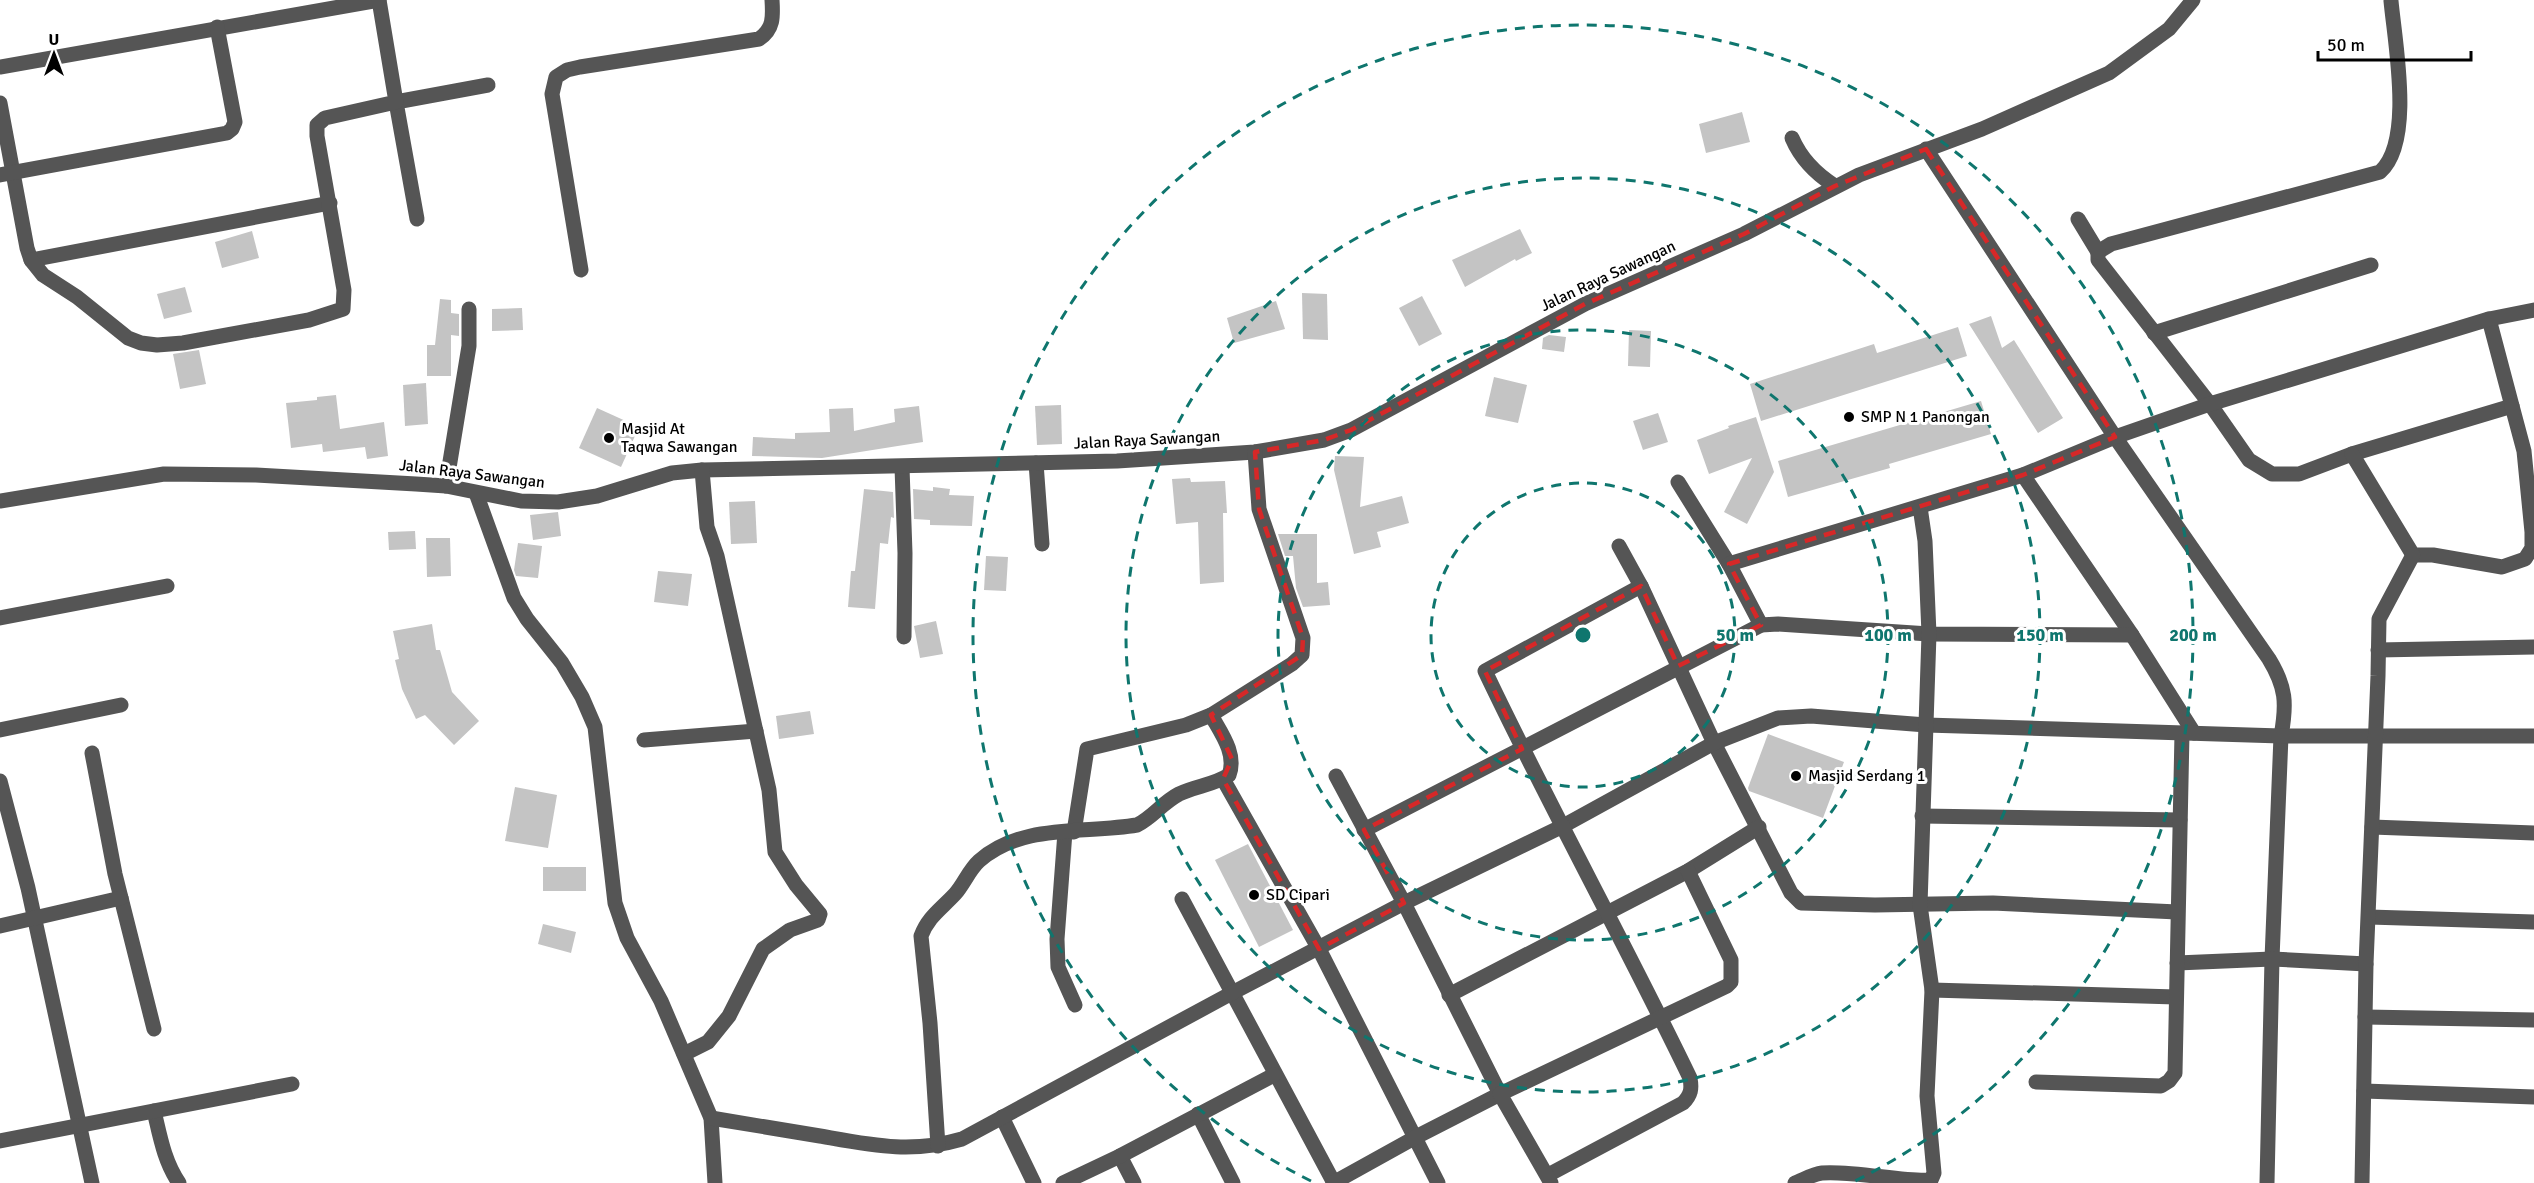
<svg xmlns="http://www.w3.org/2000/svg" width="2534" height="1183" font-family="Signika,sans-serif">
<rect width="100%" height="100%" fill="#fff"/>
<g fill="#c4c4c4">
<polygon points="1742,112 1750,142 1706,153 1699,124"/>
<polygon points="1520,229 1532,253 1516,261 1515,259 1465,287 1452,260"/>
<polygon points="252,231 259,258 222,268 215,242"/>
<polygon points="185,287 192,312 164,319 157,294"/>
<polygon points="1302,293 1327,294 1328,340 1303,339"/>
<polygon points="1422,296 1442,334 1419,346 1399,308"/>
<polygon points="440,299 451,300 451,313 459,314 459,336 451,335 451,376 427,376 427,345 435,345"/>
<polygon points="1276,301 1285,329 1234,343 1227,318"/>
<polygon points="522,308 523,330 492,331 492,309"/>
<polygon points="1991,316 2002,348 2014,340 2063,418 2038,433 1969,324"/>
<polygon points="1958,327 1967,356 1761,421 1750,384 1874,344 1877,353"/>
<polygon points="1629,330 1651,331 1650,367 1628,366"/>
<polygon points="1549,335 1566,337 1564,352 1542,349 1543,338"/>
<polygon points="199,350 206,384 180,389 173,354"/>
<polygon points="1494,377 1527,385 1518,423 1485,416"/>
<polygon points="426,383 428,424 405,426 403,385"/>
<polygon points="336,395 340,429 384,422 388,456 367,459 365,447 323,452 322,444 291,448 286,403 317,400 317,397"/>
<polygon points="1981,401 1991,434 1889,464 1890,468 1788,497 1778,461"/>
<polygon points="1061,405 1062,444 1037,445 1035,406"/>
<polygon points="919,406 923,442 822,458 752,456 753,437 795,439 795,433 830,432 829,409 853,408 854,431 895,422 894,409"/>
<polygon points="597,408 639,427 621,467 579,448"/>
<polygon points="1658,413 1668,442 1643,450 1633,421"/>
<polygon points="1756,417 1774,472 1747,524 1724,512 1752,458 1709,474 1697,440 1729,428 1728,426"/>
<polygon points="1335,456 1364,457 1360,507 1402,496 1409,523 1377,532 1381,547 1354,554 1334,470"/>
<polygon points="1190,478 1191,482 1225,481 1227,513 1223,513 1224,582 1200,584 1198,522 1176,524 1172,479"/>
<polygon points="933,487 950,489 949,495 974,496 972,526 930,525 930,520 914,519 913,489 933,491"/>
<polygon points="864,489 893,492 894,518 891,517 888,544 880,543 875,609 848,607 851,571 855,571"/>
<polygon points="755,501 757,543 731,544 729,502"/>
<polygon points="558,512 561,536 533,540 530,515"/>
<polygon points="415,531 416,549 389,550 388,532"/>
<polygon points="1278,534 1317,534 1317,583 1328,582 1330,605 1303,607 1296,588 1293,556 1285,556"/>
<polygon points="426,538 450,538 451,576 427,577"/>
<polygon points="518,543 542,546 538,578 516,576 514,570"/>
<polygon points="986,556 1008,557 1006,591 984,590"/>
<polygon points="658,571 692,574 688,606 654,602"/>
<polygon points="936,621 943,654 920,658 914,626"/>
<polygon points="432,624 436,650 440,650 452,692 479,721 454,745 425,715 416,719 402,689 395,660 399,659 393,631"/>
<polygon points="810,711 814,734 779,739 776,716"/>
<polygon points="1768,734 1844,762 1823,818 1749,791 1748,788"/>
<polygon points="515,787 557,795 548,848 505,841"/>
<polygon points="1248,844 1293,930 1259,947 1215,860"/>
<rect x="543" y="867" width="43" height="24"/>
<polygon points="543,924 576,932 571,953 538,944"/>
</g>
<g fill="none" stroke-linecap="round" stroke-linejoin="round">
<g stroke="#555" stroke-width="15">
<path d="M2391,1C2395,44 2414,142 2380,172L2111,244L2098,252V260L2210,404L2249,460L2272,474H2299L2352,454L2512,406L2489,319"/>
<polyline points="0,67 379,0"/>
<polyline points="0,103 27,248 31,260 330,203"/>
<path d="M1792,138C1801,159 1816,174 1835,186"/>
<path d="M1926,149L2115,437L2269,659C2286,687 2287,703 2281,736L2272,959L2267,1183"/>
<polyline points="0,175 227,133 232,129 235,122 217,27"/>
<polyline points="417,219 396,102 488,85"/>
<polyline points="2078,219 2098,252"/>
<polyline points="31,260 43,275 77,297 128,338 141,343 157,345 183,343 309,320 343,309 344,290 317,136 317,125 325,118 396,102 379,0"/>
<path d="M581,270L552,94L556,77L567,70L580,67L759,39C774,29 773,16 772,0"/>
<polyline points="2154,333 2371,265"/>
<polyline points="2352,454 2413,555 2433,555 2502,567 2525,559 2532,548 2532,532 2524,451 2512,406"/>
<polyline points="1036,463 1042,544"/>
<polyline points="902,467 905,553 904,637"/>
<polyline points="2023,475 2132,635 2194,733"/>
<polyline points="1678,482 1729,564 1761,625"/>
<polyline points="446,486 469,346 469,309"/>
<polyline points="476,493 514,598 527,619 562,663 582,697 595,727 615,903 627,938 661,1001 711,1118 715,1183"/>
<polyline points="0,501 164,474 256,475 416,484 446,486 521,501 558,502 597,496 672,473 702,470 1117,461 1255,452 1324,440 1351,430 1585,304 1744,234 1859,175 1982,129 2109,73 2169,29 2193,0"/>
<polyline points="1619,546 1641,586 1714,743 1791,893 1801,903 1875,905 1993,903 2177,912"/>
<polyline points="1729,564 2023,475 2115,437 2210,404 2489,319 2534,310"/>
<polyline points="0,618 167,586"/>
<polyline points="2378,650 2534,647"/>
<polyline points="0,730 121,705"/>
<polyline points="644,740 756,731"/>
<polyline points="92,753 115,874 154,1029"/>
<polyline points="1223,779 1319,949 1438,1183"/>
<polyline points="0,781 28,888 92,1183"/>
<polyline points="1922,816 2180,820"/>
<polyline points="2372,827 2534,833"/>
<polyline points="1364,830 1761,625 1778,624 1929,634 2132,635"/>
<polyline points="1065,832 1057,939 1058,967 1075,1005"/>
<polyline points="1074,832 1087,749 1186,725 1211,715"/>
<polyline points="1182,899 1334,1183"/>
<polyline points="2369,917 2534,922"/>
<polyline points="0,926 121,898"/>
<polyline points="2177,963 2272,959 2366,964"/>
<polyline points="1932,990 2176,997"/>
<polyline points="1449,995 1688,871 1759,827"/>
<polyline points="2365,1017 2534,1020"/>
<polyline points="684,1054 708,1042 729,1016 763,949 790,930 818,920 820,914 796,885 775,852 769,790 717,556 707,527 702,470"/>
<polyline points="2036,1082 2161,1086 2169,1081 2175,1073 2182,733"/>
<polyline points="2364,1091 2534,1097"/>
<path d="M154,1111C160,1136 164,1161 179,1183"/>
<polyline points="1198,1114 1233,1183"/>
<polyline points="1002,1117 1034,1183"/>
<path d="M711,1118C747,1124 784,1130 820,1136C871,1145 911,1154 962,1139L1232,993L1404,903L1563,826L1714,743L1778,718L1811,716L1926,725L2281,736H2534"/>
<polyline points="0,1141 292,1084"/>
<path d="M938,1146L930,1023L921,936C928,917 941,909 955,894C964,884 969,870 979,861C1022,823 1084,834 1137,825C1153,817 1162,803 1179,794C1195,786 1214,785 1229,775C1237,754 1221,733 1211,715L1292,664L1302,655L1303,638L1259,509L1255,452"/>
<polyline points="1120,1156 1134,1183"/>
<path d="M1548,1175L1683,1103C1691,1095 1692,1089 1690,1078C1624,941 1550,808 1485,671L1641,586"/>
<polyline points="1063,1183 1120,1156 1274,1075"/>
<polyline points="1333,1183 1416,1137 1500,1094 1404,903 1336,776"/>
<polyline points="1551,1183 1500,1094 1727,986 1731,982 1731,960 1688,871"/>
<path d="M1795,1183C1803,1180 1813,1174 1822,1173C1850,1170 1910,1183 1931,1180L1934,1173L1927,1096L1932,990L1920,905L1929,634L1925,541L1920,507"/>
<polyline points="2362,1183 2366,964 2378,676 2379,619 2413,555"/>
</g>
</g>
<path fill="none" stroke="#d62828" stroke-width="4.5" stroke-dasharray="12 8" stroke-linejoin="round" d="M1926,149L2115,437L2023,475L1729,564L1761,625L1678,666L1641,586L1485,671L1522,749L1364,830L1404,903L1319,949L1223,779L1232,759L1211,715L1302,655L1303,638L1259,509L1255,452L1324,440L1351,430L1585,304L1744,234L1835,186Z"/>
<g fill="none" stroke="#0f766e" stroke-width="3" stroke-dasharray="10 8">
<circle cx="1583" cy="635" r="152"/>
<circle cx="1583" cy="635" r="305"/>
<circle cx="1583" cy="635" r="457"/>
<path d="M1311 1181A610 610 0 1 1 1855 1181"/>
</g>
<g fill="#000" stroke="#fff" stroke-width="2">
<circle cx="1849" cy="417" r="6"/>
<circle cx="609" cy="438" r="6"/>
<circle cx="1796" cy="776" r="6"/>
<circle cx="1254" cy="895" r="6"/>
</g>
<g text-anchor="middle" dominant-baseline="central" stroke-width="6" stroke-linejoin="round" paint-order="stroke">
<g font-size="16" fill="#000" stroke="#fff">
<text transform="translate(1608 276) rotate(-25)">Jalan Raya Sawangan</text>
<text transform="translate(1147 440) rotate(-3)">Jalan Raya Sawangan</text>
<text transform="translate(472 474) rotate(7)">Jalan Raya Sawangan</text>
</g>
<g font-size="16" fill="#000" stroke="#fff" text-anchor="start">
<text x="1861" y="417">SMP N 1 Panongan</text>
<text x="621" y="429">Masjid At<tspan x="621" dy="18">Taqwa Sawangan</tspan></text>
<text x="1808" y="776">Masjid Serdang 1</text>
<text x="1266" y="895">SD Cipari</text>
</g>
</g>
<circle cx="1583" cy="635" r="9" fill="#0f766e" stroke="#fff" stroke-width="3"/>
<g font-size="18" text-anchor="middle" font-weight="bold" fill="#0f766e" stroke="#fff" stroke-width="6" stroke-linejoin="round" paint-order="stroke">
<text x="1735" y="641">50 m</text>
<text x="1888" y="641">100 m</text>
<text x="2040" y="641">150 m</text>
<text x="2193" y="641">200 m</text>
</g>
<g transform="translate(54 54)" stroke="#ffffff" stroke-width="4.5" paint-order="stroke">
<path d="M0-4.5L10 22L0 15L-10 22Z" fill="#000000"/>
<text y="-9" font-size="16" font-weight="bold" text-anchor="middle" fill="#000000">U</text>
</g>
<path d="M2318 51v9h153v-9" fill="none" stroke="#000000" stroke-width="3"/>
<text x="2327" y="51" font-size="18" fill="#000000" stroke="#ffffff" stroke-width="4.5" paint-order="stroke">50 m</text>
</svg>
